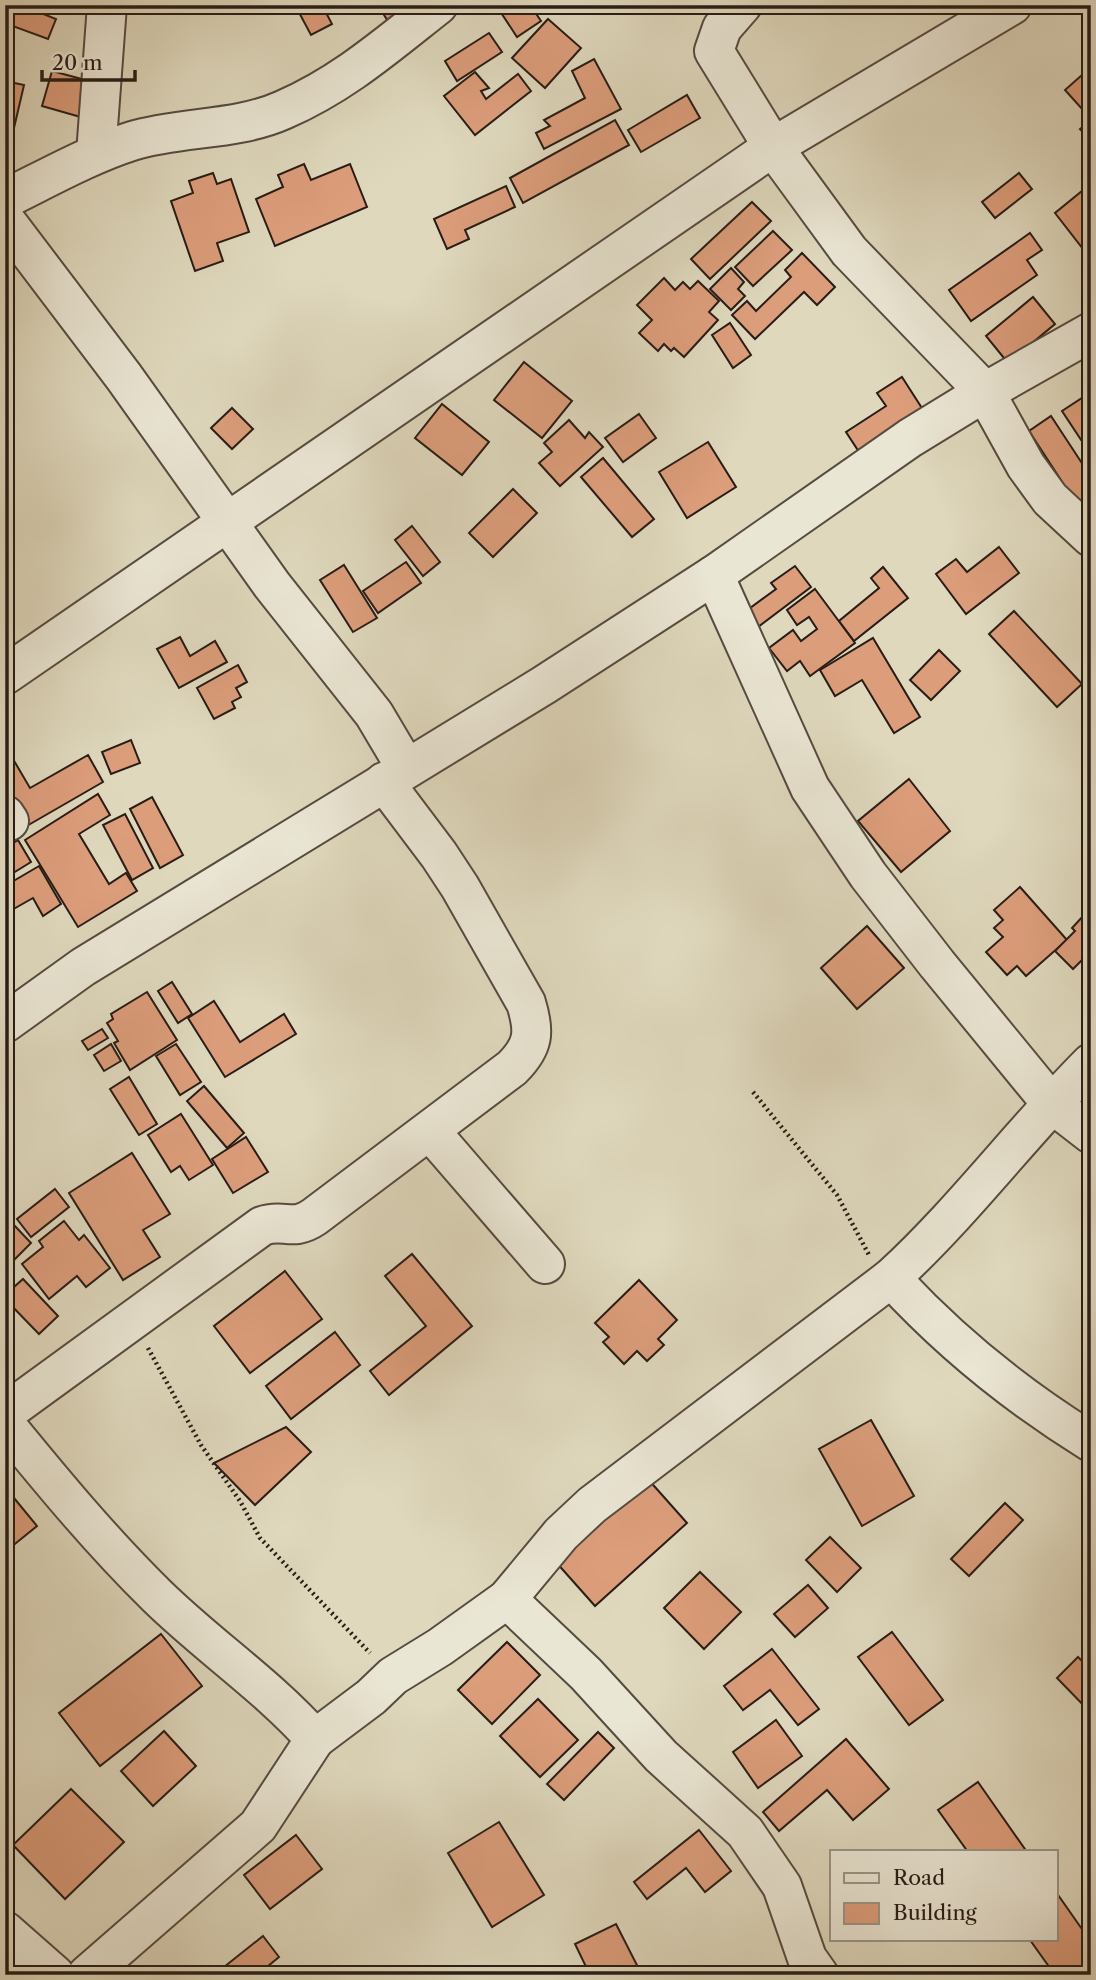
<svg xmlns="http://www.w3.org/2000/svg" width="1096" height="1980" font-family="'Libre Caslon Text',serif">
<rect width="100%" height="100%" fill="#dfd8bd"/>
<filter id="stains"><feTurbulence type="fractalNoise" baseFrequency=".00286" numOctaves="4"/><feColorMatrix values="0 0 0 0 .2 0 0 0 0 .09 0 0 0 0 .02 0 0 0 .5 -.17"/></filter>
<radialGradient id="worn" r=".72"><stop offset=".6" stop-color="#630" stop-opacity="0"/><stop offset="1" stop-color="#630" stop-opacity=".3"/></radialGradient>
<g fill="#dc9d7b" stroke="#281c16" stroke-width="2">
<polygon points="14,5 21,5 56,19 48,39 7,24"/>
<polygon points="295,5 322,5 332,24 311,35"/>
<polygon points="378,5 418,5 389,23"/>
<polygon points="496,5 530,5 541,21 517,37"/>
<polygon points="548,19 581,48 545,88 512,58"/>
<polygon points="489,33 502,52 457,81 445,61"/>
<polygon points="594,59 621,109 544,149 536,133 550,126 544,120 585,98 572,71"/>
<polygon points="1091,67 1091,119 1065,90"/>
<polygon points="52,71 93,82 84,118 42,106"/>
<polygon points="475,72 489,88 481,91 486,99 518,74 531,91 475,135 444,96"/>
<polygon points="5,81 24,85 14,128 5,126"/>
<polygon points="687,95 700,118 641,152 628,130"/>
<polygon points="615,120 629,145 523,203 510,178"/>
<polygon points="1091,120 1091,141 1080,129"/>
<polygon points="304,164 311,180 350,164 367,207 275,246 256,199 283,187 278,175"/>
<polygon points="1091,171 1091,251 1087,254 1055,213 1088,186 1082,178"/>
<polygon points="213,173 217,184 231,179 249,232 217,243 223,261 195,271 171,201 193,193 189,181"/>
<polygon points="1019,173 1032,189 995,218 982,202"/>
<polygon points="506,186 515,207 465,230 469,239 447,249 434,219"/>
<polygon points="752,202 771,221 710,279 691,259"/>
<polygon points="773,231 792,250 753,286 735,267"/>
<polygon points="1030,233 1042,250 1027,260 1037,275 971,321 949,290"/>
<polygon points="802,253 835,287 817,305 804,292 755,339 732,315 747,301 756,311 791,277 785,270"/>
<polygon points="731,268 744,282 738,289 745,296 731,310 710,289"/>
<polygon points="664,278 675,290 683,282 690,289 698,281 719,301 709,312 718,320 684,357 674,348 671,351 664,344 658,351 639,333 652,320 637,305"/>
<polygon points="1033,297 1055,324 1008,363 986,336"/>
<polygon points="730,323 751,355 733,368 712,335"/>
<polygon points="524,362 572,401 542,438 494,400"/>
<polygon points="902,377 927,416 863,458 846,432 886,406 877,393"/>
<polygon points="1082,398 1091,412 1091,455 1062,411"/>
<polygon points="442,404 489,442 462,475 415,438"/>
<polygon points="232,408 253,429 232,449 211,428"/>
<polygon points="639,414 656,438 623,462 605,438"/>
<polygon points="1051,416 1091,477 1091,509 1083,514 1029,431"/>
<polygon points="569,420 585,438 589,432 603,447 560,486 539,463 552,452 544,443"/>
<polygon points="708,442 736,487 687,518 659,472"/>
<polygon points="603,458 654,519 632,537 581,477"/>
<polygon points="513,489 537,513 493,557 469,533"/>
<polygon points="412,526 440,562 423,576 395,540"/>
<polygon points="999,547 1019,573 966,614 936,574 956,559 967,572"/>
<polygon points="406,562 421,583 378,613 363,591"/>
<polygon points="344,565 377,618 353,632 320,580"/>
<polygon points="795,566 811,587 754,630 742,614 776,589 771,583"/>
<polygon points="883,567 908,598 854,641 839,621 879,588 871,578"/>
<polygon points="815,589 855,643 810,676 800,661 787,671 769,648 793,630 801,641 817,629 809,617 797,625 787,610"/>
<polygon points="1014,611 1082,684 1057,707 989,634"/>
<polygon points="180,637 190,656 215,641 227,662 179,688 157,649"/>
<polygon points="873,638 920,717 894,733 862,680 835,696 820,670"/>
<polygon points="939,650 960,671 931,700 910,680"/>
<polygon points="238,665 247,682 236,688 241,697 232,702 235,708 214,719 197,688"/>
<polygon points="131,740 140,763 111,774 102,752"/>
<polygon points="88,755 103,782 25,827 5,792 5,763 13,759 30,788"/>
<polygon points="909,779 950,831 901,872 858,821"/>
<polygon points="98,794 110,815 79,834 109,884 126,873 137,891 78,927 25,840"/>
<polygon points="152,797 183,855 160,868 130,809"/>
<polygon points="125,814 153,868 132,880 103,825"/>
<polygon points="18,840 31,862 5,878 5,847"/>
<polygon points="39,866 61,904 43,916 33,898 10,911 5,903 5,886"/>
<polygon points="1020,887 1067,940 1026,976 1017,966 1007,975 986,952 1003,937 994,928 1003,920 994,910"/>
<polygon points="1085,914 1091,920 1091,951 1073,969 1055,951 1075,931 1072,928"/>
<polygon points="867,926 904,968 857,1009 821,968"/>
<polygon points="172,982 192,1014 178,1023 158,991"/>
<polygon points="147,992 177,1040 130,1070 114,1043 118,1041 107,1023 113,1019 111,1014"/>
<polygon points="214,1001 240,1042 284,1014 296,1034 225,1077 188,1018"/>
<polygon points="102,1029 108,1038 88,1050 82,1041"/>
<polygon points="111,1044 121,1061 104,1071 94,1055"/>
<polygon points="176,1044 201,1082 180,1095 156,1056"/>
<polygon points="129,1077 157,1124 139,1135 110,1089"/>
<polygon points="204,1086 244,1133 227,1148 187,1101"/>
<polygon points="181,1114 213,1165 189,1180 180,1166 171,1172 148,1135"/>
<polygon points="246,1137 268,1172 233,1193 212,1159"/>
<polygon points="132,1153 170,1214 143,1230 160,1257 123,1280 69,1193"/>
<polygon points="55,1189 69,1207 31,1237 17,1219"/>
<polygon points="64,1221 79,1240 84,1235 110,1268 86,1287 77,1276 49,1299 22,1264 43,1247 39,1241"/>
<polygon points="13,1224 31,1243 14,1260 5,1251 5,1231"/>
<polygon points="412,1254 472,1326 389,1395 370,1371 426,1326 385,1276"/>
<polygon points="285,1271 322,1319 250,1373 214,1326"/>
<polygon points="23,1279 58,1316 39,1334 5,1299 5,1295"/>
<polygon points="639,1280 677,1320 658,1339 664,1345 647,1361 637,1351 624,1364 603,1342 609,1337 595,1323"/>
<polygon points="335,1332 360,1365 291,1419 266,1386"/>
<polygon points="871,1420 914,1496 862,1526 819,1449"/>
<polygon points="286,1427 311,1452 255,1505 214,1463"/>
<polygon points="647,1478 687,1523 595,1606 555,1561"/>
<polygon points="5,1487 37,1526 5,1552"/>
<polygon points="1005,1503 1023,1520 969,1576 951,1559"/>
<polygon points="830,1537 861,1568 837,1592 806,1560"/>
<polygon points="700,1572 741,1612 704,1649 664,1608"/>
<polygon points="808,1585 828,1608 795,1637 774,1614"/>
<polygon points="892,1632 943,1700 909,1725 858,1657"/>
<polygon points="161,1634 202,1686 100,1766 59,1713"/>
<polygon points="507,1642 540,1675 492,1724 458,1690"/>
<polygon points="772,1649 819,1709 798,1725 770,1690 743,1710 724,1686"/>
<polygon points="1078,1657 1091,1670 1091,1713 1057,1678"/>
<polygon points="538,1699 578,1740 540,1777 500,1736"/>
<polygon points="776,1720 802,1756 758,1788 733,1752"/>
<polygon points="164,1731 196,1766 153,1806 121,1771"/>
<polygon points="598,1732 614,1748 564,1800 547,1784"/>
<polygon points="846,1739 889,1789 853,1820 827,1790 779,1831 763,1812"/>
<polygon points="978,1782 1027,1852 968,1852 938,1810"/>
<polygon points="71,1789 124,1842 65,1899 13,1845"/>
<polygon points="499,1822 544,1895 492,1927 448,1853"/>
<polygon points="699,1830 731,1871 705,1892 686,1868 647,1899 634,1882"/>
<polygon points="296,1835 322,1869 270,1909 244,1875"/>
<polygon points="1056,1892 1091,1942 1091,1975 1055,1975 1030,1940 1056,1940"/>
<polygon points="616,1924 642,1975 590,1975 575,1944"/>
<polygon points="263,1936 279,1957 257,1975 214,1975"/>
</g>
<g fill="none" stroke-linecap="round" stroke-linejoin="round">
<g stroke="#564b40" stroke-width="42">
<g id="minor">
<polyline points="742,5 722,28 714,51 773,147 849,251 985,392 1026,466 1050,499 1091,537"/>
<polyline points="96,154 107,5"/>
<path d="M5,199C46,179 88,155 132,141C181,126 236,131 283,110C343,84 387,45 438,5"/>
<polyline points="5,220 124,377 272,585 374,714 406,768"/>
<polyline points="714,575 810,788 868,875 937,964 1051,1103 1091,1134"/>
<polyline points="5,675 773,147 1012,5"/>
<polyline points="5,815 9,821"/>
<polyline points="5,1023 83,967 544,685 714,575 910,438 985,392 1091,332"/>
<polyline points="430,1131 545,1264"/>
<path d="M891,1278C949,1341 1018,1397 1091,1442"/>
<path d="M5,1413L262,1226C284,1218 292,1232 314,1217L512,1068C534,1046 535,1032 526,1003L460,887L439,855L384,782"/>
<path d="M5,1424C54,1484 102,1542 157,1596C208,1646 268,1686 315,1739L371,1697L393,1676L440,1647L507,1599L561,1534L592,1505L891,1278C963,1212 1022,1132 1091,1063"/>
<polyline points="507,1599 586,1674 661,1756 745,1832 782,1886 807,1958 819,1975"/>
<polyline points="5,1931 55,1975"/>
<polyline points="87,1975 258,1826 315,1739"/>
</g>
</g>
<g stroke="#281c16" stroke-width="4.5" stroke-dasharray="2 3.5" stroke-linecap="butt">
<polyline points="753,1092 837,1195 869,1255"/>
<polyline points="148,1348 201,1445 240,1501 260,1538 370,1653"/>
</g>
<use href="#minor" stroke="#eae6d4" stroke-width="38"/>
</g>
<rect width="1096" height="1980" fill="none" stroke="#dfd8bd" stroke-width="28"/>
<rect x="7" y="7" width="1082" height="1966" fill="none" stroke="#281c16" stroke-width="3.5"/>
<rect x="14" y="14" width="1068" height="1952" fill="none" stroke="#281c16" stroke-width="2"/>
<rect x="830" y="1850" width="228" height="91" fill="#eae6d4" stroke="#9c9588" stroke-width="2"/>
<rect x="844" y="1873" width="35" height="10" fill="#eae6d4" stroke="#9c9588" stroke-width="2"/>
<text x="893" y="1885" font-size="21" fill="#281c16">Road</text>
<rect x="844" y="1903" width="35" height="21" fill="#dc9d7b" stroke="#9c9588" stroke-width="2"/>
<text x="893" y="1920" font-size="21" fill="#281c16">Building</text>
<path d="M42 70v10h93v-10" fill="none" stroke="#281c16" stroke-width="3.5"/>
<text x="52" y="70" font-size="21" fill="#281c16" stroke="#eae6d4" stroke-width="5" paint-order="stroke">20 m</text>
<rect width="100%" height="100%" filter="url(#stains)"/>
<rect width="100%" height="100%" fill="url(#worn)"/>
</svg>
